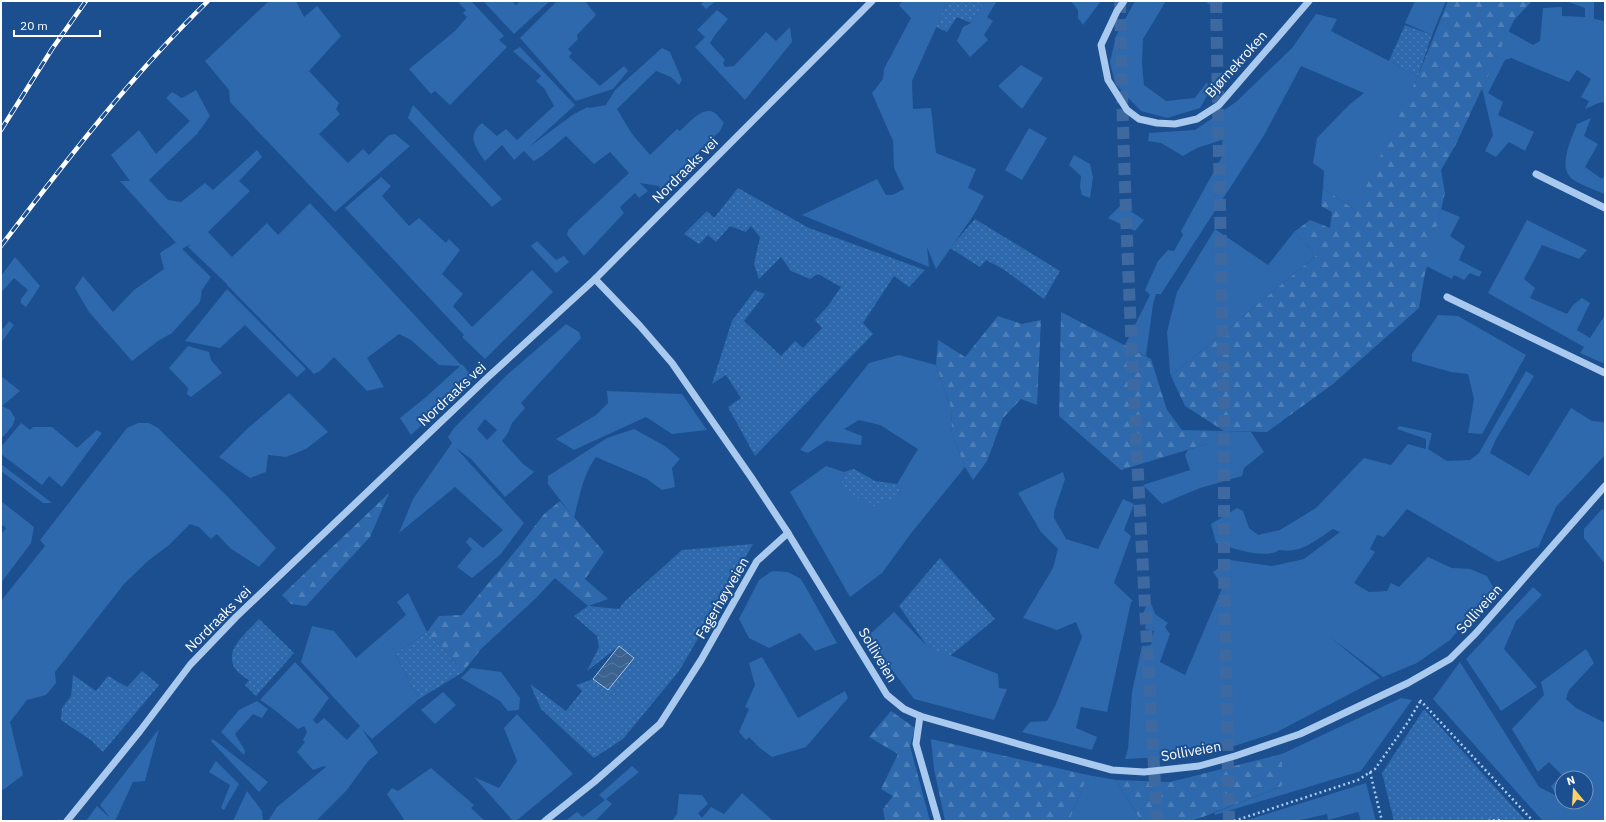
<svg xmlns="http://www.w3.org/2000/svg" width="1606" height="822" font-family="'IBM Plex Sans',sans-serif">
<defs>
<pattern id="forest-firs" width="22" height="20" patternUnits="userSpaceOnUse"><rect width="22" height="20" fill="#2e69ad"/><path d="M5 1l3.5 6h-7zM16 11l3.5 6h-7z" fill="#4d80b9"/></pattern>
<pattern id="park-dots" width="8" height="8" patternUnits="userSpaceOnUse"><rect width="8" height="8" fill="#2e69ad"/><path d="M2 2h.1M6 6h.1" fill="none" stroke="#4d80b9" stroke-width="1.8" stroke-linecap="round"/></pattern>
<pattern id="water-waves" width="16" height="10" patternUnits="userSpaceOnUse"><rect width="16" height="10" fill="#3c6290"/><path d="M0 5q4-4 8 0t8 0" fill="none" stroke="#597aa1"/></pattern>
</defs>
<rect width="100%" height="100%" fill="#1b4f8f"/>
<g fill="#2e69ad" fill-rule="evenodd">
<polygon points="269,1 296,1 304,17 317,6 341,36 309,71 339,103 336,109 340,114 319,134 348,163 363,149 369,155 389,135 395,134 410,146 335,212 230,102 229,90 205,61"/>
<polygon points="457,1 471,1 504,36 499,40 507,47 450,105 435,91 431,94 409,69 455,31 467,17 463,13 466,10"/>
<polygon points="483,1 512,1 516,5 520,1 550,1 514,34"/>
<polygon points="557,1 585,1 596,15 577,35 578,39 568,49 572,53 569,57 600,86 624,66 628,71 613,89 576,101 520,38"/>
<polygon points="704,1 716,1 706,9 701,4"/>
<polygon points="903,1 948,1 912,81 913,109 931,108 936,153 976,169 968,188 984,196 973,216 936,269 927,247 929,267 802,215 877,179 886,195 892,195 904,189 894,168 893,141 872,93 883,79 884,69 911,18 899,5"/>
<polygon points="985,1 997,1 987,17 993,21 984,35 988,40 970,57 957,41 963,27 971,23"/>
<polygon points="1071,1 1101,1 1083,25 1078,18 1078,10"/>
<polygon points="1135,1 1166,1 1143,39 1142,63 1144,85 1166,101 1195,98 1207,82 1209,92 1200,108 1167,118 1141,111 1115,84 1110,62 1116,36"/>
<polygon points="1203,1 1225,1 1218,8"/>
<polygon points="1415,1 1446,1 1432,35 1405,23"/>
<polygon points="1569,1 1594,1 1594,19 1605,21 1605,103 1601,102 1585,109 1589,101 1581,97 1591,79 1577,70 1569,82 1511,58 1505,60 1488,93 1503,102 1498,115 1534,132 1525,151 1509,142 1496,157 1485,151 1493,135 1482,88 1508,31 1533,45 1540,41 1543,8 1562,7 1562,16 1585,17 1585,8 1569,2"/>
<polygon points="717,10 728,19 715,35 710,43 725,60 723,63 725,67 734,66 766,32 776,41 790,27 792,42 745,100 695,47 705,37 697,30"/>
<polygon points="1316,14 1337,19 1331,31 1418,76 1378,166 1355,210 1323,188 1324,171 1313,163 1317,138 1349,105 1364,93 1301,66 1263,137 1161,294 1156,294 1153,304 1146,356 1125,345 1150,295 1145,290 1158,261 1168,250 1174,251 1183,235 1181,231 1223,155 1222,140 1197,148 1183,156 1161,143 1148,141 1149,133 1195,130 1236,102 1292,48"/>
<path d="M520,47L575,105L529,147L574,114L588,107L590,108L606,105L615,90L662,48L670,52L682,80L679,85L671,77L656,71L617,109L632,134L650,155L677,129L680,131C688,124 703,105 715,113C718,115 721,120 724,123L720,131L660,189L659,186L640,183L648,191L639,198L635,193L620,207L624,213L584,256L567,235L568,230L629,173L610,152L594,164L566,136L542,156L534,161L524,151L514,160L502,145L485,161C476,148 466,136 482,123L497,136L506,129L517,140L554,106L544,88L536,81L541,76L513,51Z"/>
<polygon points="1021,65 1043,78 1022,109 998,86"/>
<polygon points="196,90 210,116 197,134 149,180 168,200 181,202 205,183 213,190 257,150 262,157 239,181 250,191 208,232 232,257 267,223 278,235 310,203 461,365 462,364 473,378 411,435 400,418 426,397 460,366 439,365 411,340 399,334 367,358 384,387 367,391 334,357 320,371 314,374 227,285 227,284 188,247 191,244 182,249 211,277 202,290 200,302 172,333 158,341 132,361 89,312 75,288 83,276 113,312 134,290 164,269 160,253 175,243 177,244 120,181 130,181 111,155 139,130 156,154 190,121 166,98 172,92 182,98"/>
<polygon points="413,105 502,199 492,207 408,118"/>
<path d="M1591,118L1584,136L1598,144L1585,167L1602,179L1605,175V194C1597,191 1576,183 1571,178C1558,165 1572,138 1577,124Z"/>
<polygon points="1029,128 1047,138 1022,180 1005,170"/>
<polygon points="1074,155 1090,164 1093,177 1090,198 1082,195 1080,187 1081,176 1069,165"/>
<polygon points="381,177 391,186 382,196 409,226 419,218 446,243 449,239 460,250 442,274 463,294 453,306 472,327 532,270 553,292 485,359 462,337 464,335 345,208"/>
<polygon points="1121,205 1144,220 1135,231 1108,218"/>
<polygon points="1441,209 1460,217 1450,236 1465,246 1459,260 1482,272 1479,277 1470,273 1464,280 1454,275 1452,279 1426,266"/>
<polygon points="1527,220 1587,250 1579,259 1542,245 1524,279 1535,288 1530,298 1567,314 1573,305 1582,298 1590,303 1577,330 1590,338 1605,315 1605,364 1580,353 1584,347 1488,293"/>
<polygon points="1215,229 1268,265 1294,232 1317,255 1171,376 1170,373 1167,332 1177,292"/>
<polygon points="537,241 556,260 564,256 569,262 556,273 531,246"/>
<polygon points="15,257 40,286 26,307 21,303 21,299 28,290 14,278 1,293 1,276"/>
<polygon points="227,289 306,369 297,377 245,325 220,348 185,341"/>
<polygon points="1438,315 1458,316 1526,355 1482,434 1468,433 1474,399 1468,374 1451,372 1412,361 1412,354"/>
<polygon points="9,321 14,325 1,343 1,327 3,329"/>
<path d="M566,324L579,332L581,338L521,403L525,408L512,423L508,433L502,441L523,464L534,472L505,497L471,459L456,448L524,523L501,554L472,578L457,567L472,549L466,542L470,537L483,548L503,530L455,487L399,533L413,499L452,443L448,437L454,428L508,374ZM485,419L497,430L487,440L477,429Z"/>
<polygon points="188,346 209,352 211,360 222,373 191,397 187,394 188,388 169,368"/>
<polygon points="899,355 936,365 951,408 952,434 965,467 912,532 882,573 850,597 790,492 826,466 844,472 841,486 901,496 897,484 918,449 880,425 859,420 844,429 862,436 861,445 826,441 808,453 800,450 869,363"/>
<path d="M1526,371L1534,376L1496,439L1490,453L1529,476L1571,408L1592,421L1605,422V455L1556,507L1538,548L1537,547L1498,562L1407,509L1384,537L1377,535L1370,549L1375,552L1354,583L1369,592L1387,591L1391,583L1399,587L1428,557L1452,568L1470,569L1487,576L1494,589L1450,640L1417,663L1383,677L1330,637L1380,678L1277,732L1207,755L1125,759L1128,749L1132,692L1142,646L1151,645L1154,631L1145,629L1147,614H1143L1148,601L1152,606L1155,614L1168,623L1165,627L1170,634L1160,662L1185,675L1223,586L1213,572L1230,560L1272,566L1304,559L1340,532L1333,529C1316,540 1301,554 1279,550C1265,560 1232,548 1216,543L1211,524L1237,508L1243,511L1249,528L1258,535L1280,530L1316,508L1364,458L1391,465L1408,444L1426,449V439L1397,429L1399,426L1432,433L1428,449L1447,461L1470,460L1479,453Z"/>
<polygon points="1,376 20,391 2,406 10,410 15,418 13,425 3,437 1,435"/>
<polygon points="607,391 682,394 707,430 672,434 646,417 574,450 556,439 596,415 608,403"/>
<polygon points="289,393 328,432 306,449 286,457 268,455 266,472 250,478 219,457 247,429"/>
<polygon points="21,423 30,430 33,427 52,427 77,448 97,430 102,433 62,487 49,476 42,485 1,454 1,447"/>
<polygon points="138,423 149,423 158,428 229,498 276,548 259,567 230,548 217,534 211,539 199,527 190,524 169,545 148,561 124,584 55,672 56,683 46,695 27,700 10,722 23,775 3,790 1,788 1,601 45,546 40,540 127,428"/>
<path d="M634,429L665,446L680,459L672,468L675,487L662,490L647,479L596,457C583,474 579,498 574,518L548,484V476L607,438Z"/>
<polygon points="1225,431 1251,432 1264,452 1244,468 1242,476 1200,488 1162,504 1143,485 1190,470 1185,455 1188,450 1219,440"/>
<polygon points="1,464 52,503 43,503 1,471"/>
<polygon points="1063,472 1065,479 1054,512 1054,518 1066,539 1098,549 1123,499 1134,504 1124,530 1131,536 1114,583 1133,601 1131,602 1107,712 1081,707 1076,728 1097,737 1092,750 1022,732 1030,722 1047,721 1056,704 1082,637 1076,622 1057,630 1023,618 1053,568 1058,549 1041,532 1018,493"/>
<polygon points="1,501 34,527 31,543 1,583 1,534 6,528 1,524"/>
<polygon points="1602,509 1605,510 1605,564 1584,538 1584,529"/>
<polygon points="772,571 788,572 801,579 837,643 815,651 800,633 769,648 749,638 739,619 759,580"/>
<polygon points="1533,587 1542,595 1516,621 1504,649 1537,687 1501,711 1466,659"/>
<polygon points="408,593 427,632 395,654 419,699 372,739 362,729 378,753 369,760 346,791 316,821 268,821 277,807 326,767 324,766 313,770 297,752 305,742 303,740 307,732 304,726 298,729 272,708 260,700 295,662 329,698 313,720 317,724 324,718 347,740 360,726 301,662 312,626 334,631 356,658 406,615 397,602"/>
<polygon points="894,612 927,646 998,674 999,688 1007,689 994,720 914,699 867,637"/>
<path d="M1586,649L1594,663L1569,690L1566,699L1576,708L1605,723V821H1543L1433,699L1460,662L1539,787L1557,796L1551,786L1562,775L1549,762L1538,772L1512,729L1544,695L1541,682ZM1562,778H1586V802H1562Z"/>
<polygon points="762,657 798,718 845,691 848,698 806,747 772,757 760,748 749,737 746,740 739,732 749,709 745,707 755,685 749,663"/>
<polygon points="471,668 501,672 520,698 519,710 508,711 500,701 461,678"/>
<polygon points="443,692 456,705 435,724 421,710"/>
<polygon points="1401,698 1412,700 1361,771 1215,815 1214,813 1282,786 1282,754"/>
<polygon points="257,701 268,709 262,718 253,714 235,734 245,751 244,755 221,732 239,710"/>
<polygon points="517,714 573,774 516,821 513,821 474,777 499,788 517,761 504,728"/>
<polygon points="159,729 145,781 133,782 115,821 86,821 97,806 110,818 100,805"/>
<polygon points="213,739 268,782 259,792 211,741"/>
<polygon points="216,761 239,784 224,810 221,808 230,785 209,772"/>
<polygon points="632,766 639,772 606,799 612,804 595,821 565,821 577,812 583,817 605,800 599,795"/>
<polygon points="431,768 474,805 471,808 485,821 405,821 387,794 392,788 398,791"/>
<polygon points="1088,775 1116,780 1141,821 1069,821"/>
<polygon points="1366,783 1376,821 1361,821 1358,812 1328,820 1327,814 1296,821 1244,821"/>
<polygon points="247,791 262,811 263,821 233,821"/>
<polygon points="742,793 772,820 772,821 672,821 677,814 679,794 702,795 708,804 698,813 702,818 711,807 724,814"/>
</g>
<g fill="url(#forest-firs)">
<polygon points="1448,1 1532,1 1514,20 1456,144 1441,170 1445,193 1424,278 1419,308 1333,384 1267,432 1225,431 1220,440 1121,470 1059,416 1061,312 1151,359 1167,410 1182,430 1224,431 1185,406 1171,376 1317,255 1294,232 1310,220 1330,228 1332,212 1321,206 1323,188 1355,210 1418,76"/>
<polygon points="998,316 1022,324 1041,320 1037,405 1021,399 1003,418 987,461 973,480 965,467 952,434 951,408 936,365 938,340 965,357"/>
<polygon points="389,493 370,537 306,606 291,604 282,595"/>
<polygon points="560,501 604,552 585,579 608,599 588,606 555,578 536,598 481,649 463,672 427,632 439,616 462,615 522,543 544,514"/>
<polygon points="891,711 915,728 910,746 930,821 885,821 883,809 893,796 881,789 898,754 869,737"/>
<polygon points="931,739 1088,775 1069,821 945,821 934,769"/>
<polygon points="1282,754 1282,786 1200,818 1189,821 1141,821 1116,780 1170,782"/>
</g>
<g fill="url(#park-dots)">
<polygon points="948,1 985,1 971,23 957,17 947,32 936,27"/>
<polygon points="1405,25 1432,35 1418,76 1389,61"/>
<polygon points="738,188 809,228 925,270 909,287 894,276 863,323 873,334 755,456 728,407 741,398 726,375 712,384 732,321 755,290 765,294 744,321 781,356 795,341 803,348 822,328 815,320 828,306 841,287 818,274 810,279 791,271 781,257 759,279 754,264 760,237 751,226 746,232 730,226 716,242 708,235 699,244 684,234 707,211 714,218"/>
<polygon points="975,219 1060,271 1044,299 1003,269 986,260 980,267 950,248"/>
<polygon points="854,469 875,481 897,484 901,496 871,507 841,486 844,472"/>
<polygon points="753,544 679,671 623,739 594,758 541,709 530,684 566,711 582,691 576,685 593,679 608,690 634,657 619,646 587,671 599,647 597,636 574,616 588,606 619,609 625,601 682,550"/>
<polygon points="940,558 995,619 950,656 927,646 899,606"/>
<path d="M259,619L294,653L256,696L245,685L249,680C244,677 237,672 234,667C225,648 247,632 259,619Z"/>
<polygon points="427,632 463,672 419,699 395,654"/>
<polygon points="142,671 159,685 103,752 92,741 61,720 62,708 71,696 73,675 96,691 108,676 127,687"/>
<polygon points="1424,709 1526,821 1394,821 1382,773"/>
</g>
<polygon fill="url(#water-waves)" stroke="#9cc4f0" points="619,646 634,658 608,690 593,679"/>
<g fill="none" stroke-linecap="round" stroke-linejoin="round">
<g stroke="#3d69a0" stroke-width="12" stroke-dasharray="12 6" stroke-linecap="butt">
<path d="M1120,1C1125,275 1142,548 1157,821"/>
<polyline points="1216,1 1224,411 1224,568 1229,821"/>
</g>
<g stroke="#a9c9ee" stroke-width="2.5" stroke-dasharray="2 3" stroke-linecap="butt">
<polyline points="1420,700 1533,821"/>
<polyline points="1370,772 1382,821"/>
<polyline points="1234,821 1358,780 1375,769 1408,722 1421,700"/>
<polyline points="1488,821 1498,820 1503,821"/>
</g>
<g stroke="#a9c9ee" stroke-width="7">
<polyline points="1124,1 1117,11 1101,45 1108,80 1127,110 1139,119 1157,123 1175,124 1197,119 1219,105 1309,1"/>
<polyline points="1536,174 1605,208"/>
<polyline points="595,279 640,326 672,363 751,477 788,533 887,695 904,709 920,716 1050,753 1112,770 1144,772 1199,766 1235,756 1300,734 1408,683 1450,659 1476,633 1605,486"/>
<polyline points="1447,297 1605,373"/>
<polyline points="920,716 916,744 938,821"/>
<polyline points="67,821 140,731 190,665 236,617 487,378 595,279 872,1"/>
<polyline points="545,821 594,782 660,724 701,660 757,561 788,533"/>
</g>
<g stroke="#fff" stroke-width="4.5">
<g id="rail">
<polyline points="1,130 52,49 86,1"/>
<path d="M1,246C66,161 131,76 208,1"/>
</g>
</g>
<use href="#rail" stroke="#1b4f8f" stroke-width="3" stroke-dasharray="9" stroke-linecap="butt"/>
</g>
<g text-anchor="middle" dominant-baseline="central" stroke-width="4" stroke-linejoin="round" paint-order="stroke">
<g font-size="14" fill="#fff" stroke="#1b4f8f">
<text transform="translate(1236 64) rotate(-48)">Bjørnekroken</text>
<text transform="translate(685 170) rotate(-45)">Nordraaks vei</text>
<text transform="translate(452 394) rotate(-43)">Nordraaks vei</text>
<text transform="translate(722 598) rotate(-60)">Fagerhøyveien</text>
<text transform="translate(1479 609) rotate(-48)">Solliveien</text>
<text transform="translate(218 619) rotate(-45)">Nordraaks vei</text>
<text transform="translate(878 655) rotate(59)">Solliveien</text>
<text transform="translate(1191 751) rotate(-10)">Solliveien</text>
</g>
</g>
<rect width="1606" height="822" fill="none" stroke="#ffffff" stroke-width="4"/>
<g transform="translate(1574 790) rotate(342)"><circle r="19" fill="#1b4f8f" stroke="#7695bc"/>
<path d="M0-3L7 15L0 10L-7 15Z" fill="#ffd166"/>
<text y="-6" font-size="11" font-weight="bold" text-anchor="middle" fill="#ffffff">N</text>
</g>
<path d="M14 30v6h86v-6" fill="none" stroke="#ffffff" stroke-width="2"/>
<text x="20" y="30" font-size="12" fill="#ffffff" stroke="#1b4f8f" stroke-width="3" paint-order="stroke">20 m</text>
</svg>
